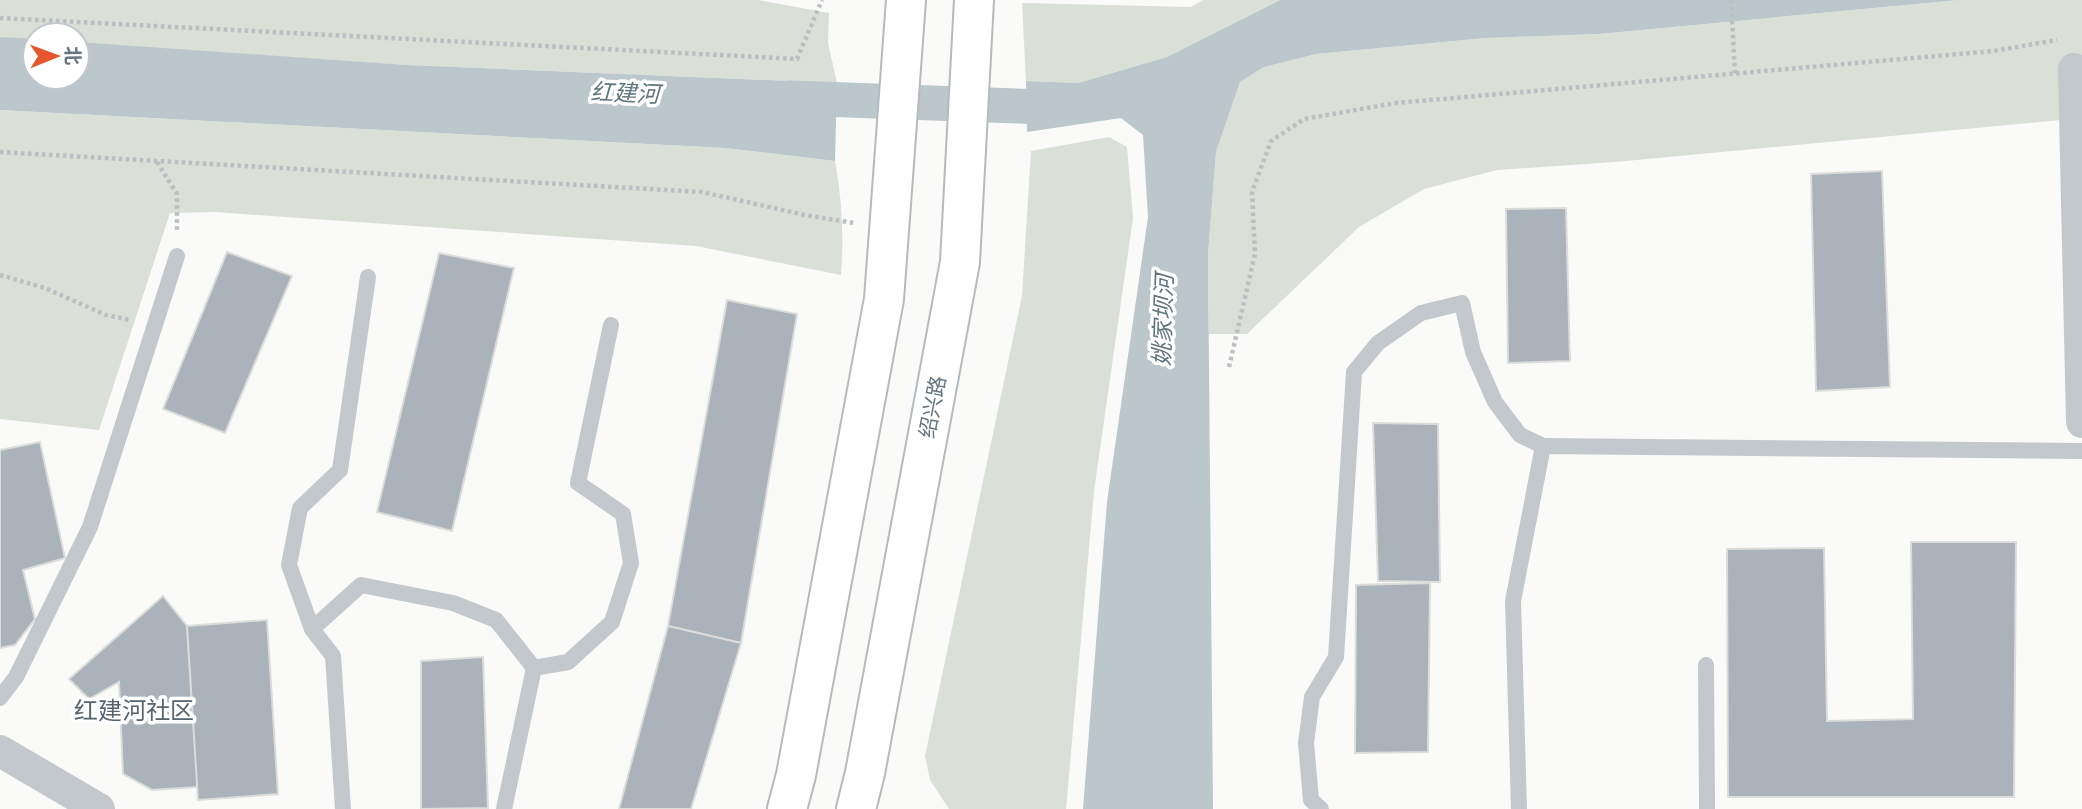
<svg xmlns="http://www.w3.org/2000/svg" width="2082" height="809" font-family="'DM Sans','Noto Sans SC',sans-serif">
<rect width="100%" height="100%" fill="#fafaf8"/>
<g fill="#dadfd7">
<polygon points="0,0 758,0 829,13 828,43 837,83 406,65 77,43 77,35 35,35 35,41 0,38"/>
<polygon points="1203,0 1280,0 1167,57 1078,83 1026,81 1022,3 1191,7"/>
<polygon points="1959,0 2082,0 2082,118 1615,162 1497,170 1424,189 1359,227 1247,334 1209,334 1208,254 1216,152 1240,82 1264,67 1316,54 1486,38 1599,34"/>
<path d="M0,110L725,148L835,161C842,199 844,236 841,275L696,246L215,212L170,213L99,430L0,419Z"/>
<polygon points="1109,137 1127,147 1133,218 1094,491 1066,809 949,809 930,780 925,756 1022,296 1031,151"/>
</g>
<g fill="#bbc7cb">
<polygon points="1280,0 1959,0 1599,34 1486,38 1316,54 1264,67 1240,82 1216,152 1208,254 1213,809 1083,809 1107,502 1148,217 1143,135 1121,118 1027,132 1026,81 1078,83 1167,57"/>
<polygon points="0,37 35,39 35,77 77,77 77,42 407,65 837,83 835,161 725,148 0,110"/>
</g>
<g fill="none" stroke-linecap="round" stroke-linejoin="round">
<polyline stroke="#bbc7cb" stroke-width="35" points="791,98 1047,107 1074,102"/>
</g>
<g fill="#aab3b9" stroke="#dcdcda" stroke-width="2">
<polygon points="1882,171 1890,387 1816,391 1811,174"/>
<polygon points="1566,208 1570,361 1508,363 1506,209"/>
<polygon points="227,252 292,276 225,433 163,409"/>
<polygon points="439,253 514,268 452,531 377,512"/>
<polygon points="727,300 797,314 741,643 668,626"/>
<polygon points="1373,423 1438,424 1440,582 1378,581"/>
<polygon points="40,442 65,558 23,570 35,619 15,645 0,648 0,450"/>
<polygon points="1911,542 2016,542 2014,797 1728,797 1727,549 1824,548 1827,721 1913,719"/>
<polygon points="1430,583 1428,752 1355,753 1356,585"/>
<polygon points="163,596 187,626 198,787 152,790 123,774 119,682 89,699 69,679"/>
<polygon points="267,620 278,794 198,800 187,626"/>
<polygon points="668,626 741,643 691,809 619,809"/>
<polygon points="483,657 488,808 421,809 421,661"/>
</g>
<g fill="none" stroke-linecap="round" stroke-linejoin="round">
<g stroke="#b5babe" stroke-width="42">
<g id="primary">
<polyline points="787,809 796,775 884,299 906,0"/>
<polyline points="856,809 865,773 960,262 974,0"/>
</g>
</g>
<g stroke="#bbbfc2" stroke-width="4.5" stroke-dasharray="3.5 3.5" stroke-linecap="butt">
<polyline points="1731,0 1735,74"/>
<polyline points="0,18 797,59 822,0"/>
<polyline points="0,152 702,192 805,215 854,223"/>
<polyline points="157,162 177,194 177,231"/>
<polyline points="0,275 45,288 106,315 130,320"/>
<polyline points="1229,367 1255,254 1252,192 1271,141 1304,119 1396,103 1994,51 2057,40"/>
</g>
<g stroke="#c3c8cc" stroke-width="16">
<polyline points="312,629 361,585 453,603 496,620 534,668"/>
<polyline points="1706,665 1707,809"/>
<polyline points="0,698 16,677 90,527 177,256"/>
<polyline points="343,809 333,656 312,629 289,565 300,508 340,470 368,277"/>
<polyline points="504,809 534,668 568,662 612,622 631,563 623,514 578,483 611,325"/>
<polyline points="1321,809 1311,800 1306,743 1312,697 1336,657 1354,372 1378,343 1421,313 1462,303 1473,352 1495,402 1520,435 1543,446"/>
<polyline points="1519,809 1513,601 1543,446 2082,451"/>
</g>
<g stroke="#c3c8cc" stroke-width="32">
<polyline points="2074,69 2082,422"/>
<polyline points="0,751 99,809"/>
</g>
<use href="#primary" stroke="#fff" stroke-width="38"/>
</g>
<g text-anchor="middle" dominant-baseline="central" stroke-width="7" stroke-linejoin="round" paint-order="stroke">
<g font-size="21" fill="#657683" stroke="#fff">
<text transform="translate(933 407) rotate(-79)">绍兴路</text>
</g>
<g font-size="23" font-style="italic" fill="#60757c" stroke="#fff">
<text transform="translate(625 93) rotate(2)">红建河</text>
<text transform="translate(1163 320) rotate(-88)">姚家坝河</text>
</g>
<g font-size="24" fill="#57646e" stroke="#fff">
<text x="134" y="710">红建河社区</text>
</g>
</g>
<g transform="translate(56 56) rotate(89)"><circle r="33" fill="#ffffff" stroke="#c1c8cd" stroke-width="2"/>
<path d="M0-5L12 26L0 18L-12 26Z" fill="#e4572e"/>
<text y="-10" font-size="19" font-weight="bold" text-anchor="middle" fill="#657683">北</text>
</g>
</svg>
